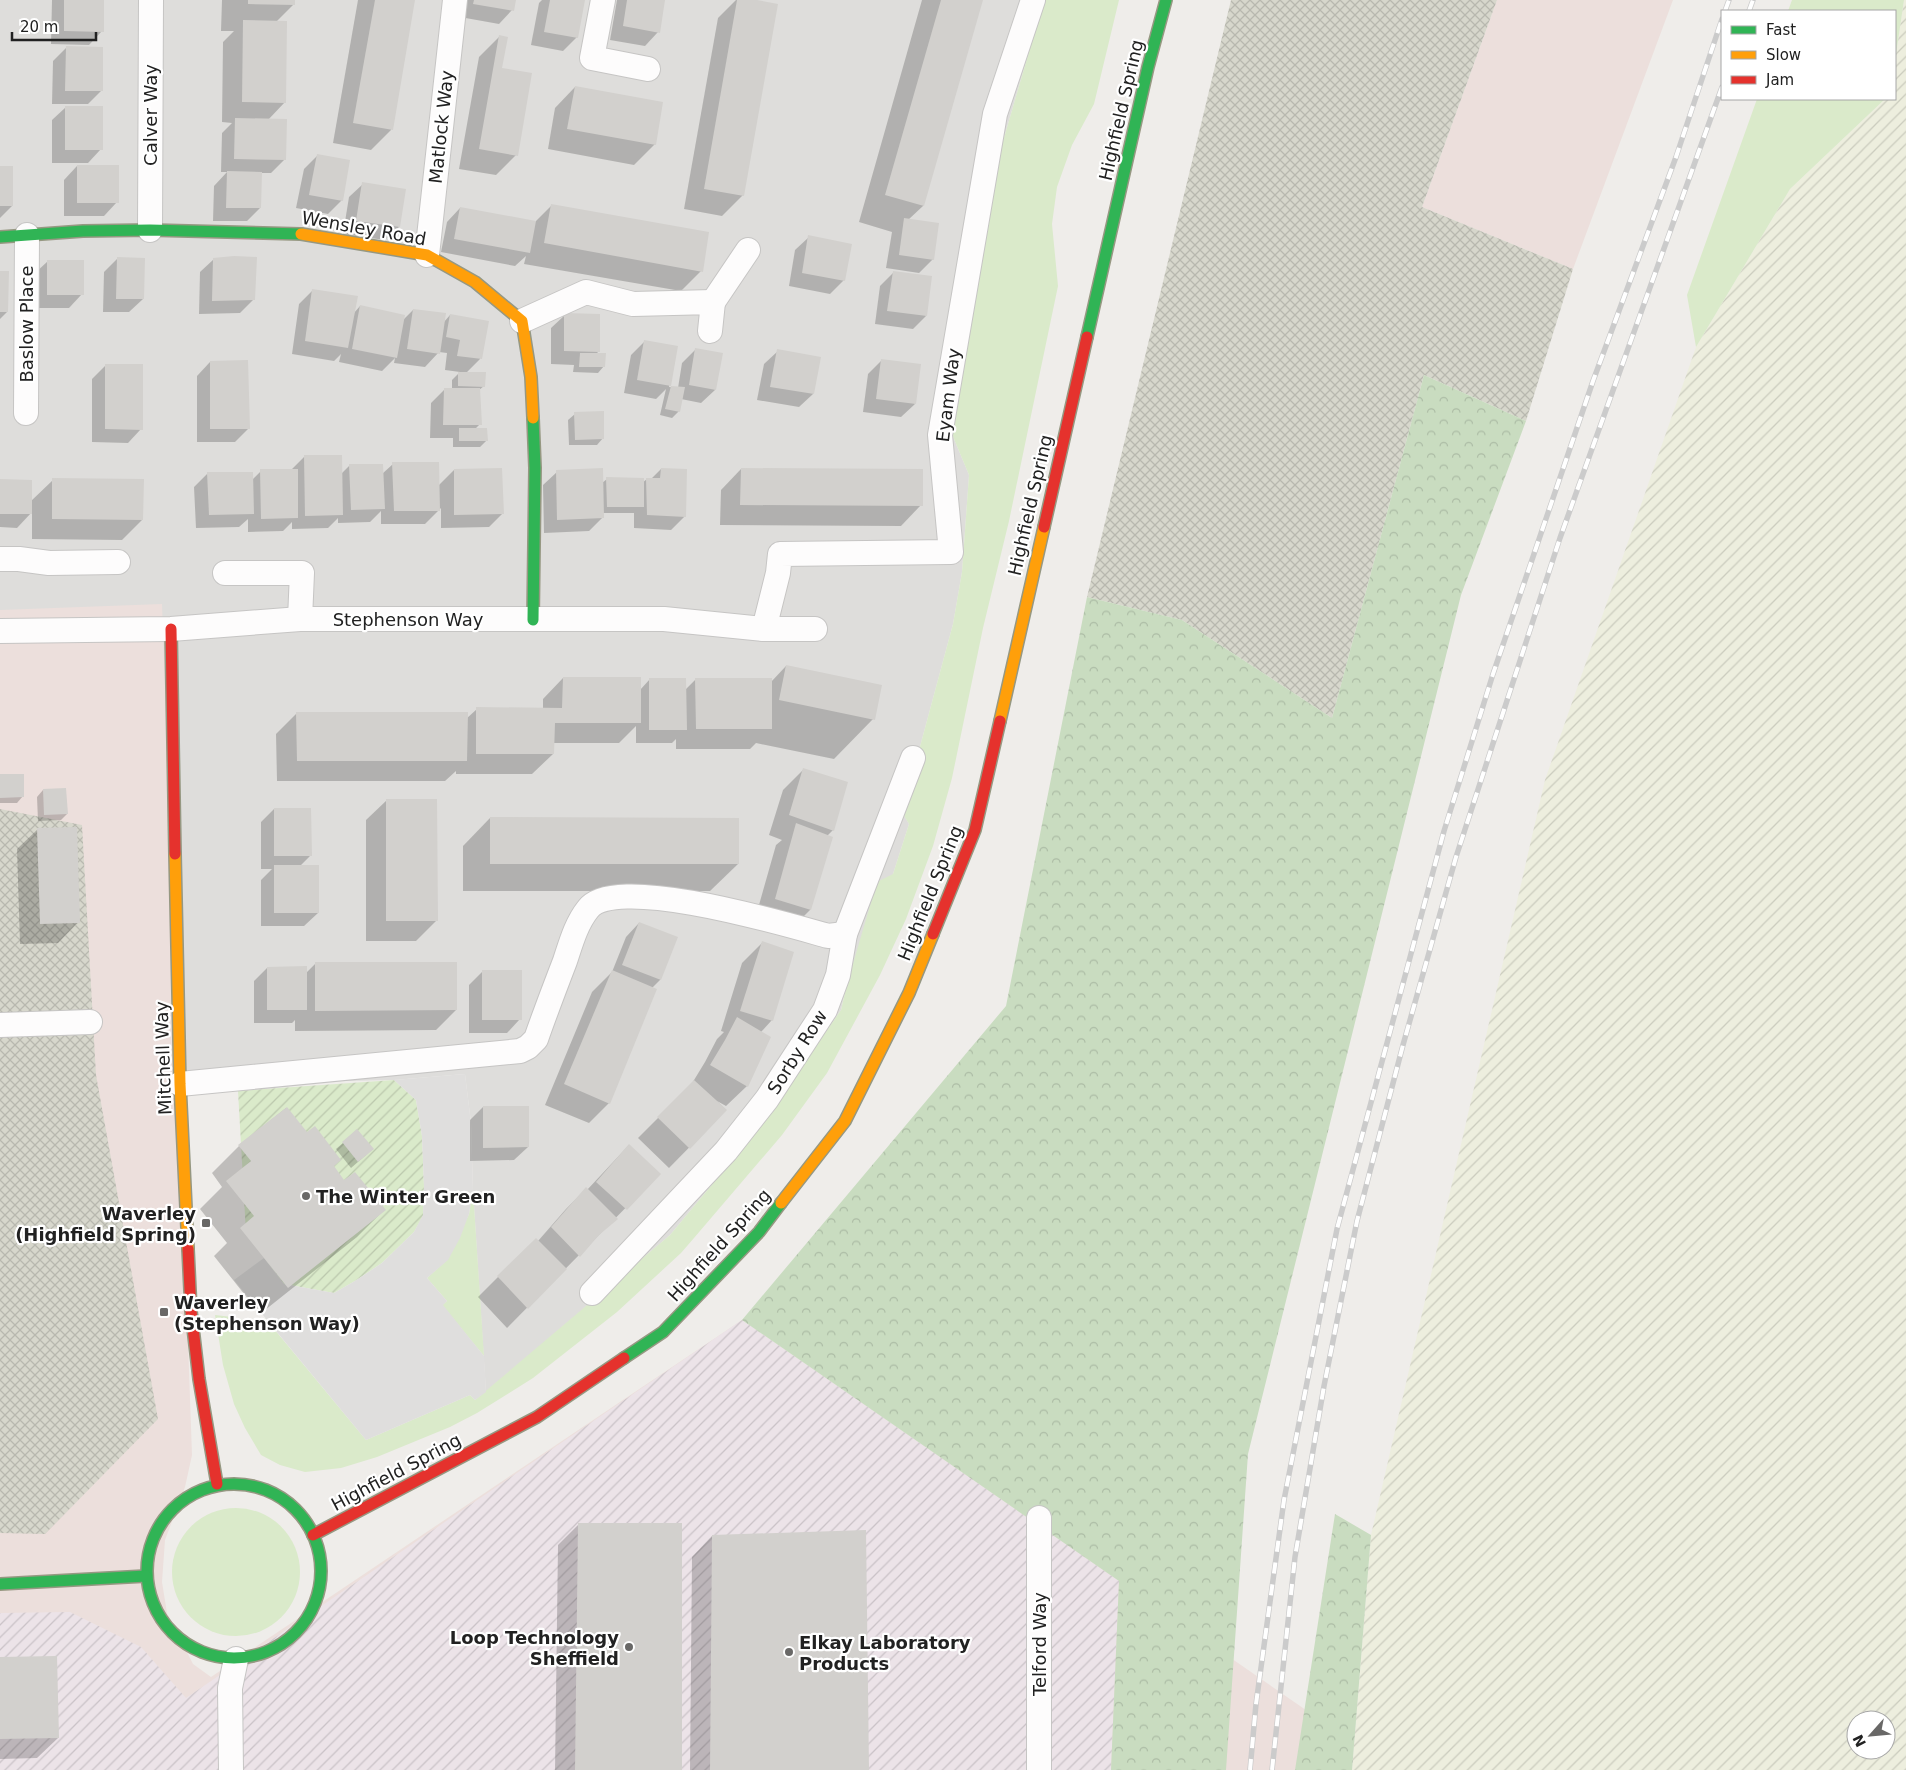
<svg xmlns="http://www.w3.org/2000/svg" width="1906" height="1770" font-family="'DejaVu Sans',sans-serif">
<defs>
<pattern id="industrial-furrows" width="10" height="10" patternUnits="userSpaceOnUse" patternTransform="scale(1.25)"><rect width="10" height="10" fill="#ece3e8"/><path d="M-1 1l2-2M0 10L10 0M9 11l2-2" fill="none" stroke="#cac2c7"/></pattern>
<pattern id="construction-cross-hatch" width="8" height="8" patternUnits="userSpaceOnUse" patternTransform="scale(1.25)"><rect width="8" height="8" fill="#d7d7cc"/><path d="M0 0l8 8M0 8l8-8" fill="none" stroke="#b8b8af"/></pattern>
<pattern id="farmland-furrows" width="10" height="10" patternUnits="userSpaceOnUse" patternTransform="scale(1.25)"><rect width="10" height="10" fill="#edeede"/><path d="M-1 1l2-2M0 10L10 0M9 11l2-2" fill="none" stroke="#cbccbe"/></pattern>
<pattern id="forest-crowns" width="20" height="18" patternUnits="userSpaceOnUse" patternTransform="scale(1.25)"><rect width="20" height="18" fill="#c9dcc0"/><path d="M2 6a3 3 0 1 1 6 0M12 15a3 3 0 1 1 6 0" fill="none" stroke="#acbca5"/></pattern>
<pattern id="garden-furrows" width="10" height="10" patternUnits="userSpaceOnUse" patternTransform="scale(1.25)"><rect width="10" height="10" fill="#daeaca"/><path d="M-1 1l2-2M0 10L10 0M9 11l2-2" fill="none" stroke="#bbc8ad"/></pattern>
</defs>
<rect width="100%" height="100%" fill="#efedea"/>
<polygon fill="#dedddb" points="0,0 1044,0 981,217 949,427 969,475 962,572 953,624 911,780 901,810 909,824 893,874 847,984 841,1010 760,1127 670,1235 486,1392 473,1190 471,1123 465,1074 394,1080 235,1083 200,1070 96,1075 0,733"/>
<g fill="#ecdfdc">
<polygon points="1497,0 1673,0 1573,269 1422,207"/>
<polygon points="162,604 192,1455 185,1487 165,1540 162,1582 167,1613 193,1664 211,1677 742,1320 1345,1737 1342,1770 0,1770 0,610"/>
</g>
<polygon fill="url(#industrial-furrows)" points="742,1320 1119,1581 1111,1770 0,1770 0,1613 70,1612 141,1647 186,1698"/>
<g fill="url(#construction-cross-hatch)">
<polygon points="1231,0 1497,0 1422,207 1573,269 1526,421 1424,375 1332,718 1182,620 1087,597"/>
<polygon points="0,809 82,825 96,1075 158,1419 45,1534 0,1533"/>
</g>
<path fill="url(#farmland-furrows)" fill-rule="evenodd" d="M1904,0H1906V1770H1352L1371,1535L1545,780L1696,347L1790,189L1885,99H1895V61ZM1856,1720H1886V1750H1856Z"/>
<g fill="#daeaca">
<polygon points="1044,0 1119,0 1094,104 1072,145 1057,187 1052,224 1058,286 1009,521 983,628 952,778 933,846 906,919 880,975 827,1073 782,1135 694,1238 681,1253 617,1312 533,1378 477,1413 450,1427 377,1457 341,1468 305,1472 280,1465 261,1455 245,1428 234,1404 223,1365 215,1315 232,1317 257,1324 265,1318 366,1440 470,1395 475,1400 670,1235 760,1127 841,1010 847,984 877,882 893,874 909,824 901,811 911,780 953,624 962,572 969,475 949,427 981,217"/>
<polygon points="1792,0 1904,0 1895,61 1895,11 1788,11"/>
<polygon points="1757,99 1885,99 1790,189 1696,347 1687,295"/>
<polygon points="473,1190 484,1356 442,1305 447,1301 427,1278 447,1260 469,1214"/>
<circle cx="236" cy="1572" r="64"/>
</g>
<g fill="url(#forest-crowns)">
<polygon points="1424,375 1526,421 1461,595 1248,1454 1226,1770 1111,1770 1119,1581 742,1320 1006,1006 1087,597 1182,620 1332,718"/>
<polygon points="1335,1514 1371,1535 1352,1770 1295,1770"/>
</g>
<polygon fill="url(#garden-furrows)" points="394,1080 416,1100 422,1136 424,1186 423,1216 414,1232 382,1263 355,1281 334,1293 284,1284 246,1233 238,1091"/>
<polygon fill="#dfdedd" points="465,1074 471,1123 473,1190 469,1214 460,1238 448,1260 427,1278 447,1301 443,1305 484,1356 486,1392 475,1400 470,1395 366,1440 234,1280 264,1258 284,1284 334,1293 355,1281 382,1263 414,1232 423,1215 424,1186 422,1136 416,1100 394,1080"/>
<g fill="#0003">
<polygon points="52,0 103,0 102,31 89,45 51,44"/>
<polygon points="222,0 294,0 294,4 276,22 285,102 268,120 285,159 271,173 260,173 260,208 247,221 213,221 214,186 227,172 221,172 222,133 232,123 222,122 223,42 234,31 221,31"/>
<polygon points="358,0 414,0 391,130 371,150 333,143"/>
<polygon points="463,0 514,0 512,10 499,24 460,17"/>
<polygon points="542,0 583,0 577,37 563,51 531,45 539,3"/>
<polygon points="617,0 664,0 658,32 645,46 610,40"/>
<polygon points="736,0 750,0 743,195 722,216 684,209 718,18"/>
<polygon points="922,0 982,0 923,206 908,220 933,259 919,273 886,268 892,232 859,222"/>
<polygon points="499,37 501,69 516,155 496,175 459,169 479,57"/>
<polygon points="66,48 102,90 88,104 52,104 53,61"/>
<polygon points="575,87 655,144 634,165 548,149 555,108"/>
<polygon points="66,107 101,149 88,163 52,163 52,120"/>
<polygon points="317,156 342,200 328,214 296,208 304,169"/>
<polygon points="77,166 117,202 104,216 64,216 64,180"/>
<polygon points="0,168 12,206 0,218"/>
<polygon points="363,184 399,227 385,240 343,234 349,197"/>
<polygon points="551,206 701,271 681,291 524,264 526,256 515,266 441,252 447,222 460,208 535,222"/>
<polygon points="809,237 844,280 830,294 789,286 795,250"/>
<polygon points="117,259 143,299 129,312 103,312 104,272"/>
<polygon points="214,259 254,299 240,313 199,314 200,272"/>
<polygon points="48,261 82,294 69,308 34,308 34,274"/>
<polygon points="0,272 7,312 0,319"/>
<polygon points="893,273 926,316 913,329 875,324 880,286"/>
<polygon points="313,290 354,313 360,306 402,321 413,310 444,322 450,315 487,322 480,359 466,373 484,386 479,390 480,424 475,429 487,440 480,447 453,447 453,438 430,438 431,403 444,390 452,390 452,380 460,372 445,370 447,353 439,352 425,367 394,363 395,358 382,371 339,362 341,354 334,361 292,354 299,304"/>
<polygon points="565,315 599,351 596,354 604,366 598,373 573,372 574,365 551,364 551,328"/>
<polygon points="645,341 676,347 669,387 678,388 682,363 696,349 715,390 701,403 681,399 679,411 672,418 660,415 666,389 656,399 624,393 631,355"/>
<polygon points="778,351 819,358 813,394 799,407 757,400 764,364"/>
<polygon points="882,360 915,404 901,417 863,412 868,374"/>
<polygon points="210,362 249,428 235,442 197,442 197,376"/>
<polygon points="106,365 141,429 128,443 92,442 92,379"/>
<polygon points="575,414 603,438 597,445 569,445 568,420"/>
<polygon points="304,457 341,474 350,465 382,474 393,464 438,486 454,470 503,513 489,527 441,528 441,508 425,524 381,524 381,511 370,522 338,523 338,518 328,528 292,529 292,522 283,531 248,532 248,519 239,527 196,528 194,487 208,473 252,480 261,471 291,470"/>
<polygon points="661,469 685,516 671,530 634,528 634,513 603,513 603,517 589,531 544,533 543,485 557,472 602,483 607,479 642,483 647,479 651,479"/>
<polygon points="741,469 921,505 901,526 720,525 721,490"/>
<polygon points="53,480 142,520 122,540 32,539 32,512 17,528 0,527 0,481 30,502"/>
<polygon points="786,666 873,719 834,759 756,743 750,749 676,749 676,739 672,743 636,743 636,726 619,743 553,743 553,754 532,774 456,774 456,771 445,781 277,781 276,734 297,713 466,719 477,709 543,709 543,699 563,678 640,690 650,679 685,690 696,679 771,682"/>
<polygon points="803,770 833,830 827,836 810,910 790,930 755,919 776,845 782,840 769,835 783,790"/>
<polygon points="0,776 23,796 17,803 0,803"/>
<polygon points="43,790 67,814 61,820 38,821 37,797"/>
<polygon points="387,800 436,921 416,941 366,941 366,820"/>
<polygon points="274,809 310,856 300,866 318,913 304,926 261,926 261,880 272,869 261,869 261,822"/>
<polygon points="490,818 738,864 710,891 463,891 463,846"/>
<polygon points="38,829 78,922 58,943 20,944 17,849"/>
<polygon points="639,923 676,938 660,980 652,988 609,1103 589,1123 545,1105 592,992 612,972 626,937"/>
<polygon points="762,943 772,1020 761,1032 747,1086 726,1106 717,1101 726,1110 669,1168 638,1138 691,1085 705,1062 717,1039 724,1032 721,1031 742,963"/>
<polygon points="316,963 456,1010 436,1030 295,1031 295,1020 292,1023 254,1023 254,981 267,968 306,973"/>
<polygon points="483,971 520,1019 507,1033 469,1033 469,985"/>
<polygon points="483,1107 528,1147 514,1160 470,1161 470,1120"/>
<polygon points="286,1108 344,1182 384,1210 357,1237 260,1314 214,1256 227,1243 200,1209 222,1187 212,1173 239,1146"/>
<polygon points="357,1131 366,1155 351,1168 336,1149"/>
<polygon points="629,1145 659,1174 507,1328 478,1297 536,1239 538,1241 566,1209 586,1189 587,1190"/>
<polygon points="579,1524 681,1770 555,1770 558,1545"/>
<polygon points="712,1536 867,1770 690,1770 692,1557"/>
<polygon points="0,1658 58,1738 37,1758 0,1759"/>
</g>
<g fill="#d2d0cd">
<polygon points="64,0 104,0 104,32 64,31"/>
<polygon points="248,0 295,0 295,5 248,4"/>
<polygon points="375,0 415,0 393,130 353,123"/>
<polygon points="474,0 516,0 514,11 473,4"/>
<polygon points="550,0 585,0 578,38 544,32"/>
<polygon points="627,0 665,0 660,33 623,26"/>
<polygon points="737,0 757,0 778,4 744,196 704,189"/>
<polygon points="941,0 983,0 924,206 885,195"/>
<polygon points="243,20 287,21 286,103 242,102"/>
<polygon points="499,35 508,37 502,68 532,73 518,156 479,149"/>
<polygon points="66,46 103,47 103,91 65,91"/>
<polygon points="575,86 663,102 656,145 567,129"/>
<rect x="65" y="106" width="38" height="44"/>
<polygon points="235,118 287,119 286,160 234,159"/>
<polygon points="317,154 350,160 343,201 309,195"/>
<rect x="77" y="165" width="42" height="38"/>
<rect x="0" y="166" width="13" height="40"/>
<polygon points="227,171 262,172 261,208 226,208"/>
<polygon points="362,182 406,189 400,227 356,221"/>
<polygon points="551,204 709,232 703,272 544,243"/>
<polygon points="460,207 536,221 530,253 454,239"/>
<polygon points="904,218 939,223 934,260 899,255"/>
<polygon points="808,235 852,244 845,281 802,273"/>
<polygon points="234,256 257,257 255,300 212,301 213,258"/>
<polygon points="117,257 145,258 144,299 116,299"/>
<rect x="47" y="260" width="37" height="35"/>
<polygon points="0,271 9,271 8,312 0,312"/>
<polygon points="893,271 932,276 927,316 887,311"/>
<polygon points="312,289 358,296 348,348 305,341"/>
<polygon points="360,305 405,315 397,358 352,349"/>
<polygon points="413,309 446,313 440,354 407,349"/>
<polygon points="564,313 600,314 600,352 564,351"/>
<polygon points="450,314 489,321 482,359 457,356 460,340 446,337"/>
<polygon points="644,340 678,346 671,386 637,380"/>
<polygon points="695,348 723,353 716,390 689,385"/>
<polygon points="777,349 821,357 814,394 770,387"/>
<polygon points="580,353 606,353 605,367 579,367"/>
<polygon points="881,359 921,364 916,404 876,399"/>
<polygon points="248,360 250,429 210,429 210,361"/>
<polygon points="105,364 143,364 143,430 105,429"/>
<polygon points="458,372 486,372 485,387 458,386"/>
<polygon points="671,386 685,387 680,412 665,409"/>
<polygon points="444,388 480,388 482,425 443,425"/>
<polygon points="604,411 604,439 575,440 574,412"/>
<polygon points="459,428 487,428 488,441 459,441"/>
<polygon points="304,455 342,455 343,515 305,516"/>
<polygon points="392,462 439,462 440,511 394,511"/>
<polygon points="349,464 383,464 385,509 351,510"/>
<polygon points="502,468 504,514 454,515 454,469"/>
<polygon points="603,468 604,518 557,520 556,470"/>
<polygon points="661,468 687,469 686,517 647,515 646,478 660,478"/>
<polygon points="741,468 923,469 923,506 740,505"/>
<polygon points="260,469 298,469 298,518 261,519"/>
<polygon points="207,472 253,472 254,514 209,515"/>
<polygon points="606,477 644,478 644,507 607,507"/>
<polygon points="52,478 144,479 143,520 52,519"/>
<polygon points="0,479 32,480 32,514 0,514"/>
<polygon points="786,665 882,685 875,720 779,700"/>
<polygon points="563,677 641,677 641,723 555,723 554,754 476,754 476,707 562,708"/>
<polygon points="649,678 686,678 687,730 649,730"/>
<polygon points="695,678 772,678 772,729 696,729"/>
<polygon points="296,712 468,712 467,761 297,761"/>
<polygon points="803,768 848,782 834,831 789,815"/>
<polygon points="0,774 24,774 24,797 0,798"/>
<polygon points="66,788 68,814 44,815 43,789"/>
<polygon points="386,799 437,799 438,921 386,921"/>
<polygon points="274,808 311,808 312,856 274,856"/>
<polygon points="490,817 739,818 739,864 490,864"/>
<polygon points="796,823 833,837 811,910 775,899"/>
<polygon points="77,827 80,923 40,924 37,828"/>
<rect x="274" y="865" width="45" height="48"/>
<polygon points="639,922 678,937 661,980 622,965"/>
<polygon points="762,941 794,952 773,1021 740,1011"/>
<polygon points="315,962 457,962 457,1010 315,1011"/>
<polygon points="307,966 307,1010 267,1010 267,967"/>
<rect x="482" y="970" width="40" height="50"/>
<polygon points="612,970 657,989 610,1104 564,1084"/>
<polygon points="737,1017 771,1037 748,1087 710,1065 725,1040"/>
<polygon points="694,1080 727,1110 690,1149 657,1117"/>
<polygon points="483,1106 529,1106 529,1147 483,1148"/>
<polygon points="287,1107 307,1132 315,1126 341,1160 334,1166 344,1180 355,1172 386,1210 288,1288 240,1228 254,1216 226,1181 251,1161 238,1145"/>
<polygon points="357,1129 374,1149 358,1162 342,1142"/>
<polygon points="629,1144 661,1174 627,1210 596,1182"/>
<polygon points="586,1187 618,1219 599,1235 580,1257 551,1227"/>
<polygon points="536,1238 567,1269 528,1309 497,1276"/>
<polygon points="578,1523 682,1523 682,1770 575,1770"/>
<polygon points="866,1530 869,1770 710,1770 712,1535"/>
<polygon points="57,1656 59,1738 0,1739 0,1657"/>
</g>
<g fill="none" stroke-linecap="round" stroke-linejoin="round">
<g stroke="#c6c5c4" stroke-width="26">
<g id="street">
<polyline points="603,0 592,58 648,69"/>
<polyline points="150,230 151,0"/>
<polyline points="427,255 455,0"/>
<polyline points="713,302 748,250"/>
<polyline points="522,321 586,292 633,304 713,302 710,331"/>
<polyline points="26,413 27,235"/>
<polyline points="0,559 19,559 49,563 118,562"/>
<polyline points="225,573 302,573 300,619"/>
<polyline points="764,629 778,573 780,554 951,552 940,435 995,114 1033,0"/>
<polyline points="0,631 171,629 300,619 664,619 764,629 815,629"/>
<polyline points="0,1025 90,1022"/>
<path d="M180,1084L520,1051L528,1047L536,1039C545,1013 555,987 565,961C571,943 576,924 588,909C615,873 788,925 828,936L845,934"/>
<polyline points="592,1293 726,1151 767,1099 825,1010 838,975 845,934 913,758"/>
<polyline points="1039,1518 1039,1770"/>
<polyline points="231,1770 230,1688 236,1659"/>
</g>
</g>
<g stroke="#969882" stroke-width="14">
<g id="fast">
<polyline points="0,237 83,231 150,230 301,234"/>
<polyline points="1087,337 1148,67 1166,0"/>
<polyline points="533,418 535,468 533,620"/>
<polyline points="624,1358 663,1332 759,1232 781,1203"/>
<circle cx="234" cy="1571" r="87"/>
<polyline points="0,1584 146,1576"/>
</g>
</g>
<g stroke="#969882" stroke-width="14">
<g id="slow">
<polyline points="301,234 427,255 475,282 522,321 531,377 533,418"/>
<polyline points="1000,721 1044,527"/>
<polyline points="175,854 180,1084 188,1249"/>
<polyline points="781,1203 845,1121 909,993 933,934"/>
</g>
</g>
<g stroke="#969882" stroke-width="14">
<g id="jam">
<polyline points="1044,527 1087,337"/>
<polyline points="171,629 175,854"/>
<polyline points="933,934 975,830 1000,721"/>
<polyline points="188,1249 191,1311 199,1379 217,1484"/>
<polyline points="313,1535 537,1417 624,1358"/>
</g>
</g>
<use href="#street" stroke="#fdfcfc" stroke-width="24"/>
<use href="#fast" stroke="#30b455" stroke-width="11"/>
<use href="#slow" stroke="#ff9f0a" stroke-width="11"/>
<use href="#jam" stroke="#e5322d" stroke-width="11"/>
<g stroke="#cbcbcb" stroke-width="5.5">
<g id="rail">
<polyline points="1725,11 1729,0"/>
<polyline points="1749,11 1753,0"/>
<polyline points="1250,1770 1256,1704 1284,1500 1337,1229 1444,831 1493,674 1593,381 1676,157 1722,19"/>
<polyline points="1272,1770 1295,1557 1324,1386 1357,1221 1403,1045 1456,857 1560,538 1722,87"/>
</g>
</g>
<use href="#rail" stroke="#fff" stroke-width="4" stroke-dasharray="11" stroke-linecap="butt"/>
</g>
<g fill="#696867" stroke="#fff" stroke-width="2">
<circle cx="306" cy="1196" r="5"/>
<rect x="201" y="1218" width="10" height="10" rx="2.5"/>
<rect x="159" y="1307" width="10" height="10" rx="2.5"/>
<circle cx="629" cy="1647" r="5"/>
<circle cx="789" cy="1652" r="5"/>
</g>
<g text-anchor="middle" dominant-baseline="central" stroke-width="4.5" stroke-linejoin="round" paint-order="stroke">
<g font-size="18" fill="#212121" stroke="#fff">
<text transform="translate(1121 110) rotate(-77)">Highfield Spring</text>
<text transform="translate(150 115) rotate(-90)">Calver Way</text>
<text transform="translate(441 127) rotate(-84)">Matlock Way</text>
<text transform="translate(364 228) rotate(10)">Wensley Road</text>
<text transform="translate(26 324) rotate(-90)">Baslow Place</text>
<text transform="translate(948 395) rotate(-83)">Eyam Way</text>
<text transform="translate(1030 505) rotate(-77)">Highfield Spring</text>
<text x="408" y="619">Stephenson Way</text>
<text transform="translate(930 893) rotate(-68)">Highfield Spring</text>
<text transform="translate(797 1052) rotate(-58)">Sorby Row</text>
<text transform="translate(163 1058) rotate(-92)">Mitchell Way</text>
<text transform="translate(719 1245) rotate(-48)">Highfield Spring</text>
<text transform="translate(396 1472) rotate(-28)">Highfield Spring</text>
<text transform="translate(1039 1644) rotate(-90)">Telford Way</text>
</g>
<g font-size="18" font-weight="bold" fill="#212121" stroke="#fff" text-anchor="start">
<text x="316" y="1196">The Winter Green</text>
<text x="196" y="1213" text-anchor="end">Waverley<tspan x="196" dy="21">(Highfield Spring)</tspan></text>
<text x="174" y="1302">Waverley<tspan x="174" dy="21">(Stephenson Way)</tspan></text>
<text x="619" y="1637" text-anchor="end">Loop Technology<tspan x="619" dy="21">Sheffield</tspan></text>
<text x="799" y="1642">Elkay Laboratory<tspan x="799" dy="21">Products</tspan></text>
</g>
</g>
<rect x="1721" y="10" width="175" height="90" fill="#ffffff" stroke="#a6a6a6"/>
<rect x="1731" y="26" width="25" height="8" fill="#30b455" stroke="#a6a6a6"/>
<text x="1766" y="35" font-size="15" fill="#212121">Fast</text>
<rect x="1731" y="51" width="25" height="8" fill="#ff9f0a" stroke="#a6a6a6"/>
<text x="1766" y="60" font-size="15" fill="#212121">Slow</text>
<rect x="1731" y="76" width="25" height="8" fill="#e5322d" stroke="#a6a6a6"/>
<text x="1766" y="85" font-size="15" fill="#212121">Jam</text>
<g transform="translate(1871 1735) rotate(243)"><circle r="24" fill="#ffffff" stroke="#a6a6a6"/>
<path d="M0-4L9 19L0 12L-9 19Z" fill="#696867"/>
<text y="-8" font-size="14" font-weight="bold" text-anchor="middle" fill="#212121">N</text>
</g>
<path d="M12 32v8h84v-8" fill="none" stroke="#212121" stroke-width="2.5"/>
<text x="20" y="32" font-size="15" fill="#212121" stroke="#ffffff" stroke-width="4" paint-order="stroke">20 m</text>
</svg>
